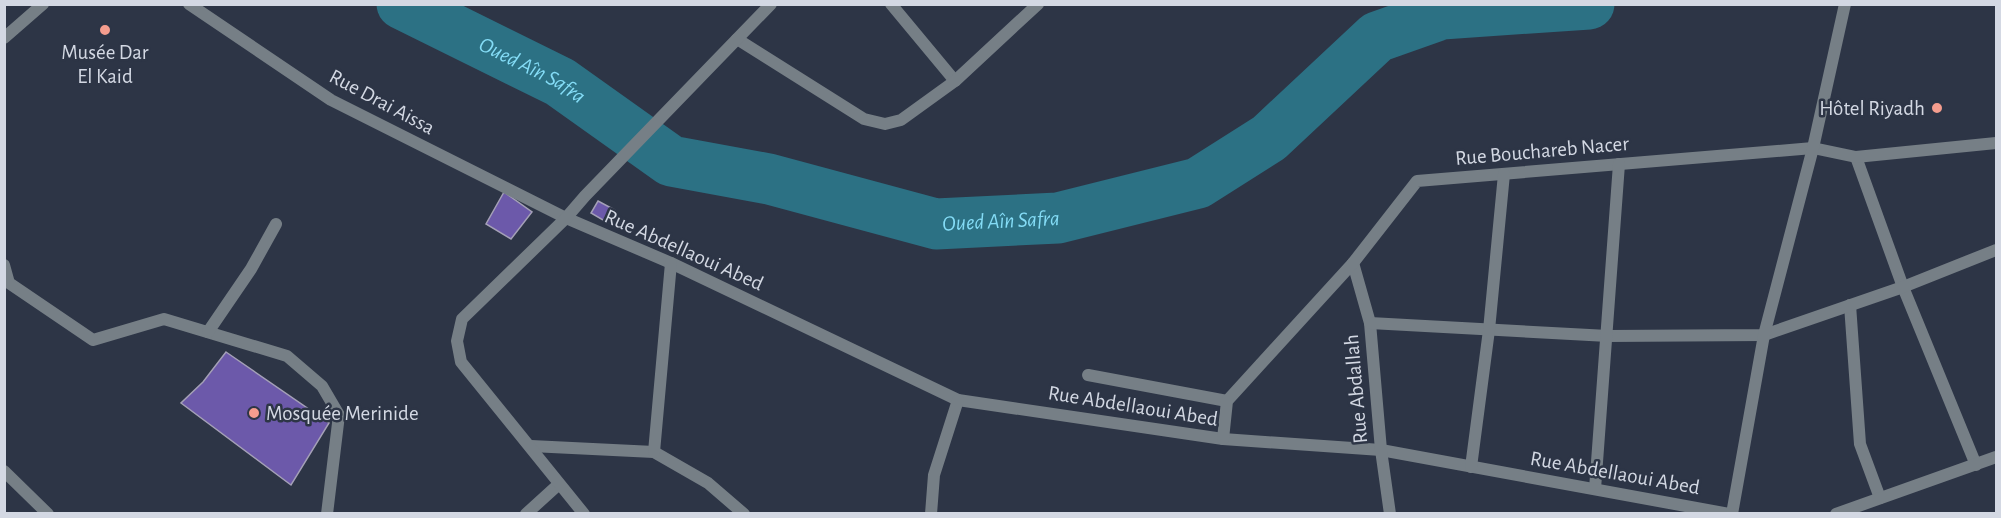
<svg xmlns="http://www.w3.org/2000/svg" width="2001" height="518" font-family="'Alegreya Sans',sans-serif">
<rect width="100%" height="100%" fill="#2d3546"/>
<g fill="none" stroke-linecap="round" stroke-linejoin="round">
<path stroke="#2c7184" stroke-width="51" id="s1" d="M402,4L560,82L671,161L769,179L936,224L1058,218L1198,183L1269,138L1377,37L1442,14L1589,4"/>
</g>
<g fill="#6c59aa" stroke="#a4a0b7" stroke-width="1.5">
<polygon points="504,192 532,212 511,239 486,224"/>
<polygon points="598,201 615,210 608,223 591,213"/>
<polygon points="226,352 329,423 291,485 181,403 203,382"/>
</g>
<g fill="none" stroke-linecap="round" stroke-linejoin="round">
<g stroke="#767f86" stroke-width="12">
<polyline points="1850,305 1860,444 1880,498"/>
<polyline points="1088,375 1227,401"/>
</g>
<g stroke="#767f86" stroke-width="12">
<polyline points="189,4 331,100 566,218 671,263 958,400 1223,439 1381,450 1729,514"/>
<polyline points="891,4 955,81"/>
<polyline points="4,38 43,4"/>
<polyline points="737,39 864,119 885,124 901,120 955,81 1038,4"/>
<polyline points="1856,157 1903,287 1976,465"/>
<polyline points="1353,263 1370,323 1381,450 1390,514"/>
<polyline points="4,265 9,283 93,340 164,319 287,356 322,386 339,415 327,514"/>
<polyline points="1370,323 1608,336 1764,335 1903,287 1996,250"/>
<polyline points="208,332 251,269 276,224"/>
<polyline points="1223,439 1227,401 1353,263 1417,181 1813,148 1856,157 1996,143"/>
<polyline points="531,446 654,452 708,483 744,514"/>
<polyline points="654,452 671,263"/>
<polyline points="1471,467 1489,330 1504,174"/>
<polyline points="4,471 48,514"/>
<polyline points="1595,489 1619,164"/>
<polyline points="526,514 559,484"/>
<polyline points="584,514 461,362 457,341 462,319 566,218 585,196 771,4"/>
<polyline points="931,514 934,475 958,400"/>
<polyline points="1732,514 1764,335 1813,148 1845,4"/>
<polyline points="1836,514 1996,457"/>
</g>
</g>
<g fill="#f59d8e" stroke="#2d3546" stroke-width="2">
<circle cx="105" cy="30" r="6"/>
<circle cx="1937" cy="108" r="6"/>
<circle cx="254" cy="413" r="6"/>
</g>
<g text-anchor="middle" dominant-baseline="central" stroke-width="5" stroke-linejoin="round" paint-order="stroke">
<g font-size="21" fill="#d3d8e3" stroke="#2d3546">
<text x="105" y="52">Musée Dar<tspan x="105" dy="24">El Kaid</tspan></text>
<text x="1925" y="108" text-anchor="end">Hôtel Riyadh</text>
<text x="266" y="413" text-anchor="start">Mosquée Merinide</text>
</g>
<g font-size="21" fill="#d3d8e3" stroke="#2d3546">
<text transform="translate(382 102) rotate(28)">Rue Drai Aissa</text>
<text transform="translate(1542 151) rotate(-5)">Rue Bouchareb Nacer</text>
<text transform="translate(684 250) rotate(24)">Rue Abdellaoui Abed</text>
<text transform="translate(1356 389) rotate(-95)">Rue Abdallah</text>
<text transform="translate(1133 406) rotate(9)">Rue Abdellaoui Abed</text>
<text transform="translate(1615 473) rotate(10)">Rue Abdellaoui Abed</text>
</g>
<g font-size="22" font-style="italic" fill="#84dcf6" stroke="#2d3546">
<text stroke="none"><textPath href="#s1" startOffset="146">Oued Aîn Safra</textPath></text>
<text stroke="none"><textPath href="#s1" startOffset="650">Oued Aîn Safra</textPath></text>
</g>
</g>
<rect width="2001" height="518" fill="none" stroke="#d3d8e3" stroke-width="12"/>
</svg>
